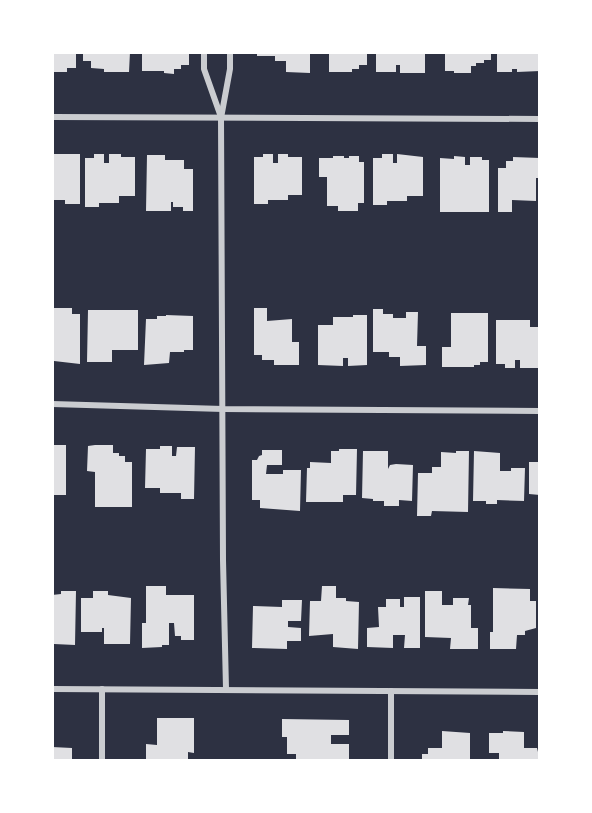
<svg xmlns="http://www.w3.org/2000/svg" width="592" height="813" font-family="Poppins,sans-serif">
<rect width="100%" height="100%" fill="#2d3142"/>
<g fill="#e0e0e3">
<polygon points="52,52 76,52 76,68 67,68 67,72 52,72"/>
<polygon points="83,52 130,52 129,72 104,72 104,69 91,68 91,61 83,61"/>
<polygon points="142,52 189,52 189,65 181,65 181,69 174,69 174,74 164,73 164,71 142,71"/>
<polygon points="257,52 310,52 310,73 286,72 286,61 275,61 275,56 257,56"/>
<polygon points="329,52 367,52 367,65 359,65 359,69 352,69 352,72 329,72"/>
<polygon points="376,52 425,52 425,73 400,73 400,65 396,65 396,72 376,72"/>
<polygon points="445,52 491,52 491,60 484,60 484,63 476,63 476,66 471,66 471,73 454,73 454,71 445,71"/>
<polygon points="497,52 540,53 540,71 517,72 517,69 512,69 512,72 497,72"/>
<polygon points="52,154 80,154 80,204 65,204 65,200 52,200"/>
<polygon points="94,154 104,154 104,163 109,163 109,154 121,154 121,157 135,157 135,196 119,196 119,203 99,203 99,207 85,207 85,158 94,158"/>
<polygon points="263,154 273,154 273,163 278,163 278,154 288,154 288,157 302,157 302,195 288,195 288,200 268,200 268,204 254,204 254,157 263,157"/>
<polygon points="382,154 393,154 393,163 397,163 397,154 423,157 423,196 407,196 407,201 387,201 387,205 373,205 373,158 382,158"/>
<polygon points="147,155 165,155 165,160 184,160 184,169 193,169 193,211 183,211 183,207 173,207 173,202 171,202 171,211 146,211"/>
<polygon points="333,156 344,156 344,158 349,158 349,156 359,156 359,162 364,162 364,203 358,203 358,211 338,211 338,206 327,206 327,177 319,177 319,158 333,158"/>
<polygon points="454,156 465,157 465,165 470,165 470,157 482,157 482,160 489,160 489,212 440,212 440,158 454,159"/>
<polygon points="513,157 540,158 540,178 536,178 536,201 512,200 512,212 498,212 498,168 506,168 506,161 513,161"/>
<polygon points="52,308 72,308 72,314 80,314 80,364 54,361"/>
<polygon points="254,308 267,308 267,321 292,319 292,342 299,342 299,365 274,365 274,360 262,360 262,355 254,355"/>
<polygon points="373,309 383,309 383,314 393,314 393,318 406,318 406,312 418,312 417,346 426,346 426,365 400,366 400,357 389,357 389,352 373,352"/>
<polygon points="88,310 138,310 138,350 112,350 112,362 87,362"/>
<polygon points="451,313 488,313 488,362 480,362 480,365 474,365 474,367 442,367 442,347 451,347"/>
<polygon points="166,315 193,316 193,350 184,350 184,352 170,352 169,363 144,365 146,319 157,319 157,316 166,316"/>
<polygon points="353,315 367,315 367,365 348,366 348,358 343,358 343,366 318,365 318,325 333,325 333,317 353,317"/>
<polygon points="496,320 530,320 530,327 540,327 540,368 520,368 520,360 515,360 515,368 505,368 505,364 496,364"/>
<polygon points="52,445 66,445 66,495 53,495"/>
<polygon points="95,445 113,445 113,453 119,453 119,456 125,456 125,462 132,462 132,507 95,507 95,472 87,471 88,446"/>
<polygon points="160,446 172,446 172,456 176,456 177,447 195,447 194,499 181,499 181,493 160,493 160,488 145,488 146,449 160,449"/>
<polygon points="339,449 357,449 356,495 343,495 343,502 306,502 307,468 310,468 310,462 331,463 331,451 339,451"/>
<polygon points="262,450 282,450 282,465 267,465 266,474 283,474 283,470 301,470 300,511 260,508 260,500 252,500 252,460 257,460 259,456 262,455"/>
<polygon points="363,451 388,451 388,469 390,465 396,464 413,465 412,501 399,500 399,506 384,506 384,501 373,501 373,499 362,498"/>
<polygon points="456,451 469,451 468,512 432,511 431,516 417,516 418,473 432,473 432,467 441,467 441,452 456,453"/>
<polygon points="474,451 500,453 500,471 511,471 511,468 525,468 524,501 497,500 497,504 486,504 486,501 473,501"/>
<polygon points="529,462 540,462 540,495 529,494"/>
<polygon points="146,586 166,586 166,595 194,595 194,640 181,640 181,636 175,636 174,623 169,623 169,645 162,645 162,647 142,648 142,623 146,623"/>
<polygon points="322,586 336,586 336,598 346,598 346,601 359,602 358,649 333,647 333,634 309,636 310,601 321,601"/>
<polygon points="493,588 530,589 530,601 536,601 536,628 525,631 525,635 517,635 516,649 490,649 490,632 493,632"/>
<polygon points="61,591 76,591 75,645 54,644 52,595 61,594"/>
<polygon points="93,591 108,591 108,595 131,598 130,644 104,644 104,628 102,628 102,632 81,632 81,598 93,598"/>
<polygon points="425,591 442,591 442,605 453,605 453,598 469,598 468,605 471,605 471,628 478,628 478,649 450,649 451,638 425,637"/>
<polygon points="404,597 420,597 420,648 404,648 405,635 393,635 393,648 367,647 367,628 379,627 378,607 386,607 386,599 400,599 400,607 404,607"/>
<polygon points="282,600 302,600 301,621 288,621 288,627 301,628 301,641 287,641 287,649 252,648 253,606 282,607"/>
<polygon points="157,718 194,718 194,753 188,752 188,760 146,760 146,744 157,745"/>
<polygon points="282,719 349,720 349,735 331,735 331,744 349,744 349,760 296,760 296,754 287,754 287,737 282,737"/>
<polygon points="442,731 470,733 470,760 422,760 422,754 428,754 428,748 442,748"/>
<polygon points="503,731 524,732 524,748 537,748 540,760 499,760 499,753 489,753 489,733 503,733"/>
<polygon points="52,747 72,748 72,760 52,760"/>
</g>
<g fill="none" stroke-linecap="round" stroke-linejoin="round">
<g stroke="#caccd0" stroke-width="6">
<polyline points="204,52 204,69 221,117"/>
<polyline points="52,117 540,119"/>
<polyline points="52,404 223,409 540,411"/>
<polyline points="52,689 540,692"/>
<polyline points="226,689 223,560 221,118 230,69 230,52"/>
<polyline points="102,760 102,689"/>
<polyline points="391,760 391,691"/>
</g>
</g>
<rect width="592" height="813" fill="none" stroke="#ffffff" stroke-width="108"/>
</svg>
